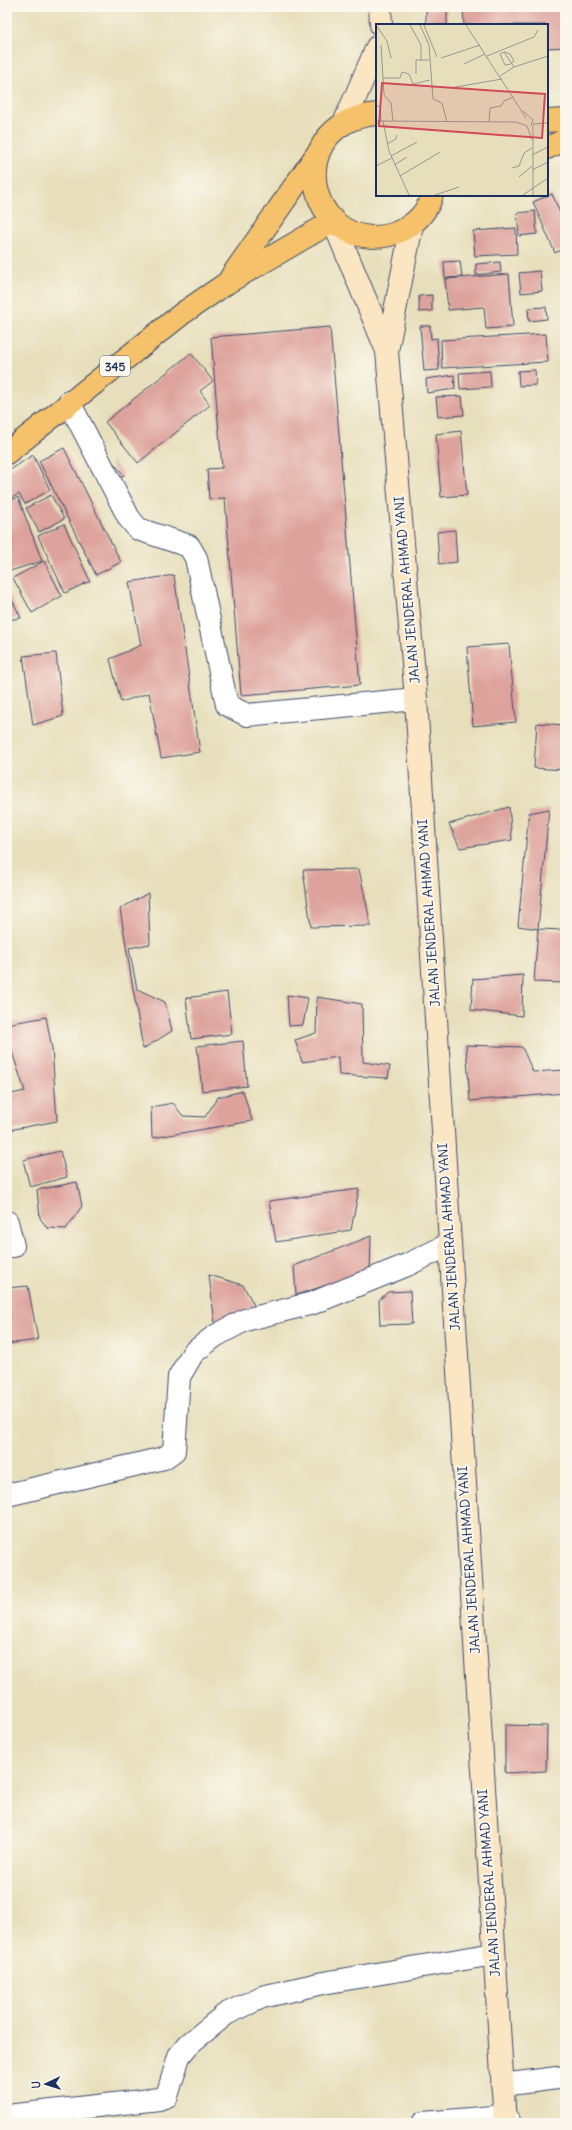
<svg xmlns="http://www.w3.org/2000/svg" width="572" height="2130" font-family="Delius,sans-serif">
<rect width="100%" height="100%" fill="#fbf7ec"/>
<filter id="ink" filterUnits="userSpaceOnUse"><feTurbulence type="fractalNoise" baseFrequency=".025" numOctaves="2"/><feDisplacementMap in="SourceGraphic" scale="8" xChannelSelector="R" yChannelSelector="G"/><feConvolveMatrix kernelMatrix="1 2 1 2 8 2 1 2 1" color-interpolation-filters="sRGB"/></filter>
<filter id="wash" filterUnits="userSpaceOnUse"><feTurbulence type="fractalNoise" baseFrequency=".012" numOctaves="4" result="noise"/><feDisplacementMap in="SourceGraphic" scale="16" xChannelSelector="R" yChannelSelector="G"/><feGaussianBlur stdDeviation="0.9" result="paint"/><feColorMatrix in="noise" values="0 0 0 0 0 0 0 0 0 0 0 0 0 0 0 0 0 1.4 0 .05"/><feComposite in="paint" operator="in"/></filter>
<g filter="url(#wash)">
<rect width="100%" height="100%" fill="#e7dfbb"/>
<g id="blocks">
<g fill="#dda29b">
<polygon points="463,7 565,7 565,47 547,48 547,25 464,25"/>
<rect x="426" y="9" width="21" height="16"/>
<polygon points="552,194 565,224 565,248 555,253 533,202"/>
<polygon points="535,211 537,234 519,236 517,213"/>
<polygon points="516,228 517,254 475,256 473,231"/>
<polygon points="460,261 462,277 445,278 444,262"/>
<polygon points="500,262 501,272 476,275 476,264"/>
<polygon points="540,271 542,291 521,293 519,273"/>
<polygon points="509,274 513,327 486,329 484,307 448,310 445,279"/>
<polygon points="432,295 432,311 419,312 419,296"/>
<polygon points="546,307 547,319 529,321 528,308"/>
<polygon points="420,326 430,326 431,339 437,338 439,370 424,371"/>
<polygon points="330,327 360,685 241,695 225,498 209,499 207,469 222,468 211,337"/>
<polygon points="546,334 548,362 442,368 441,340"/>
<polygon points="191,353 213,381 200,391 210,405 138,463 105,422"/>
<polygon points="535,370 536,385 519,386 518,371"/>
<polygon points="490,371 491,387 460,389 459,373"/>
<polygon points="454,375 455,389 427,393 426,379"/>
<polygon points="462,396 464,415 438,417 436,397"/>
<polygon points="461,431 467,495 441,497 436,434"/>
<polygon points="64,448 121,562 96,575 39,461"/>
<polygon points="33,455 50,490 25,504 19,494 7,500 7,472"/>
<polygon points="111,460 124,475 117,482"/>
<polygon points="51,495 64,519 39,532 26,508"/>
<polygon points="18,497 42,561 7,572 7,502"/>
<polygon points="64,524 90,581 65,593 38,536"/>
<polygon points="455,530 457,562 439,564 437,532"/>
<polygon points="44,561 62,596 32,613 13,578"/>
<polygon points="174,575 200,752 161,758 149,693 121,702 110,659 141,645 129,582"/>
<polygon points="7,590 21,618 7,620"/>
<polygon points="509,644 516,722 473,726 467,647"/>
<polygon points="56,653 63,716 33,725 23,656"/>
<polygon points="537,723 565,725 565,770 534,768"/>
<polygon points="509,807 512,840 460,848 449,824"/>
<polygon points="549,809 538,929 518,926 529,813"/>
<polygon points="359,869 371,926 311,927 303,870"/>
<polygon points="148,893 150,944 129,948 137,989 165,1002 172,1031 143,1049 120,909"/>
<polygon points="538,929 565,930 565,983 534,982"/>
<polygon points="523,975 522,1016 471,1010 473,979"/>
<polygon points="227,992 232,1034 191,1039 186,998"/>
<polygon points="287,995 308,998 303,1025 289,1026"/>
<polygon points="317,997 362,1004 363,1062 390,1066 388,1078 339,1075 338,1057 302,1062 295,1040 316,1033"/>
<polygon points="46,1017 52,1048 57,1121 9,1130 7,1126 7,1095 25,1091 13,1055 7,1024"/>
<polygon points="243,1041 247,1086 202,1091 197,1046"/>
<polygon points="466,1045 522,1047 533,1072 565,1070 565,1093 470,1101"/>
<polygon points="243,1091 252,1121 152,1138 151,1107 173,1103 183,1116 205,1117 218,1097"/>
<polygon points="60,1151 67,1177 30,1187 23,1160"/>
<polygon points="77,1182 82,1206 66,1229 47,1228 40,1218 37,1190"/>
<polygon points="359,1189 351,1230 276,1242 269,1201"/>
<polygon points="371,1236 370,1271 296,1295 294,1266"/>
<polygon points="209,1275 243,1285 255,1307 215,1324"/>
<polygon points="28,1286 38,1340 7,1344 7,1288"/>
<polygon points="410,1291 412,1324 380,1325 379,1300 388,1292"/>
<polygon points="505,1725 547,1726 546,1771 505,1773"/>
</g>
</g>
</g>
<g filter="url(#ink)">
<use href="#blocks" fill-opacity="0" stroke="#3a496c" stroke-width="1"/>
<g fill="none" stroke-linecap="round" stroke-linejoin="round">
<g stroke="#3a496c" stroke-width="24">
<g id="street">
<polyline points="69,402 129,518 138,529 189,546 196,558 227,705 247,715 416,699"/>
<polyline points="7,1222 13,1246"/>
<polyline points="7,1495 164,1458 174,1451 179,1377 193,1353 215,1336 245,1320 313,1303 407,1265 450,1244"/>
<polyline points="502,2085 565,2077"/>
<polyline points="7,2116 159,2099 167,2096 179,2056 189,2044 226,2014 262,1997 323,1983 494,1954"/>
<polyline points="423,2123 505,2116 510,2123"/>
</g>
</g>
<g stroke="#3a496c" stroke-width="24">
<g id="secondary">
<polyline points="380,7 381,25"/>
<polyline points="344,123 377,47"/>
<polyline points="333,221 387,351"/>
<polyline points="412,225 387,351 416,699 505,2123"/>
</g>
</g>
<g stroke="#3a496c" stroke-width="24">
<g id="primary">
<path d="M377,114C366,115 355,117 345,123C293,152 312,234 372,237C383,237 394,235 404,229C417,222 428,210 432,195"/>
<polyline points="547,121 565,120"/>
<polyline points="547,148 565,140"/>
<polyline points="231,277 317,154"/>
<polyline points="7,453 183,313 227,283 333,221"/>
</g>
</g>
<use href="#street" stroke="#fff" stroke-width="22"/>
<use href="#secondary" stroke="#fbe6c4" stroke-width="22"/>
<use href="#primary" stroke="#f5c16b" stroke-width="22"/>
</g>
</g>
<g text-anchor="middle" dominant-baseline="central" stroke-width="4" stroke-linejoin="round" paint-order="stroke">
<rect fill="#fbf7ec" stroke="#5e6b89" stroke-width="1" x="100" y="356" width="30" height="20" rx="3"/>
<g font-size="12" font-weight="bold" fill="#1b2f5e">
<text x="115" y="366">345</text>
</g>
<g font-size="13" fill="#1b2f5e" stroke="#fbf7ec">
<text transform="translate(407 590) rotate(-95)">JALAN JENDERAL AHMAD YANI</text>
<text transform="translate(429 913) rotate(-94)">JALAN JENDERAL AHMAD YANI</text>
<text transform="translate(449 1237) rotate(-94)">JALAN JENDERAL AHMAD YANI</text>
<text transform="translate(469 1560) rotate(-94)">JALAN JENDERAL AHMAD YANI</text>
<text transform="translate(489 1883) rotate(-94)">JALAN JENDERAL AHMAD YANI</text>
</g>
</g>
<g transform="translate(376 24)">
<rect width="172" height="172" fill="#e7dfbb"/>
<path fill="none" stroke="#959996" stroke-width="1" d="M0,1L11,17L15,34M34,1L45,21V36M44,1L53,21L57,75L66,79L71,98M48,1L61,33M90,1L150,94M5,21L7,54M128,28L134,30L138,37L135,40M111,32L158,13L162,6M65,34L104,21M88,40L109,30M135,40L129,41L124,30L128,28L138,43M40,50V36H53M124,52L138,43L172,32M74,64L126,55M0,81L4,83L5,97L0,100M147,87L157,96L155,102M0,97L140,98L151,102L156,116M7,97L13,127L33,171M17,97L15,79L8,71L7,54H24L26,48L33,50L37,60L54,56M113,98L114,84L125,82L128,77L138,73M157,100L172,99M11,120L20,115L21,111M156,131L172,123M15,132L41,118M18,141L31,133M0,142L16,134M136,144L143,142L148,129L156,124M156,146L172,138M24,152L64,128M143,153L156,142M59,171L83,163M147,171L172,154M157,171V101"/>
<path fill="#d1495b" fill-opacity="0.15" stroke="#d1495b" stroke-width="2" d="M6,59L169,70L166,114L3,102Z"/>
<rect width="172" height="172" fill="none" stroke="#1b2f5e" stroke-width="2"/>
</g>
<rect width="572" height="2130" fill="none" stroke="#fbf7ec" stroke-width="24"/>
<g transform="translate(46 2084) rotate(266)" stroke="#fbf7ec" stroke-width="3" paint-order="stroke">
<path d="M0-3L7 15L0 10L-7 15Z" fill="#1b2f5e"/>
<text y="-6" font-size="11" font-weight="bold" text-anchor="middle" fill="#1b2f5e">U</text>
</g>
</svg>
